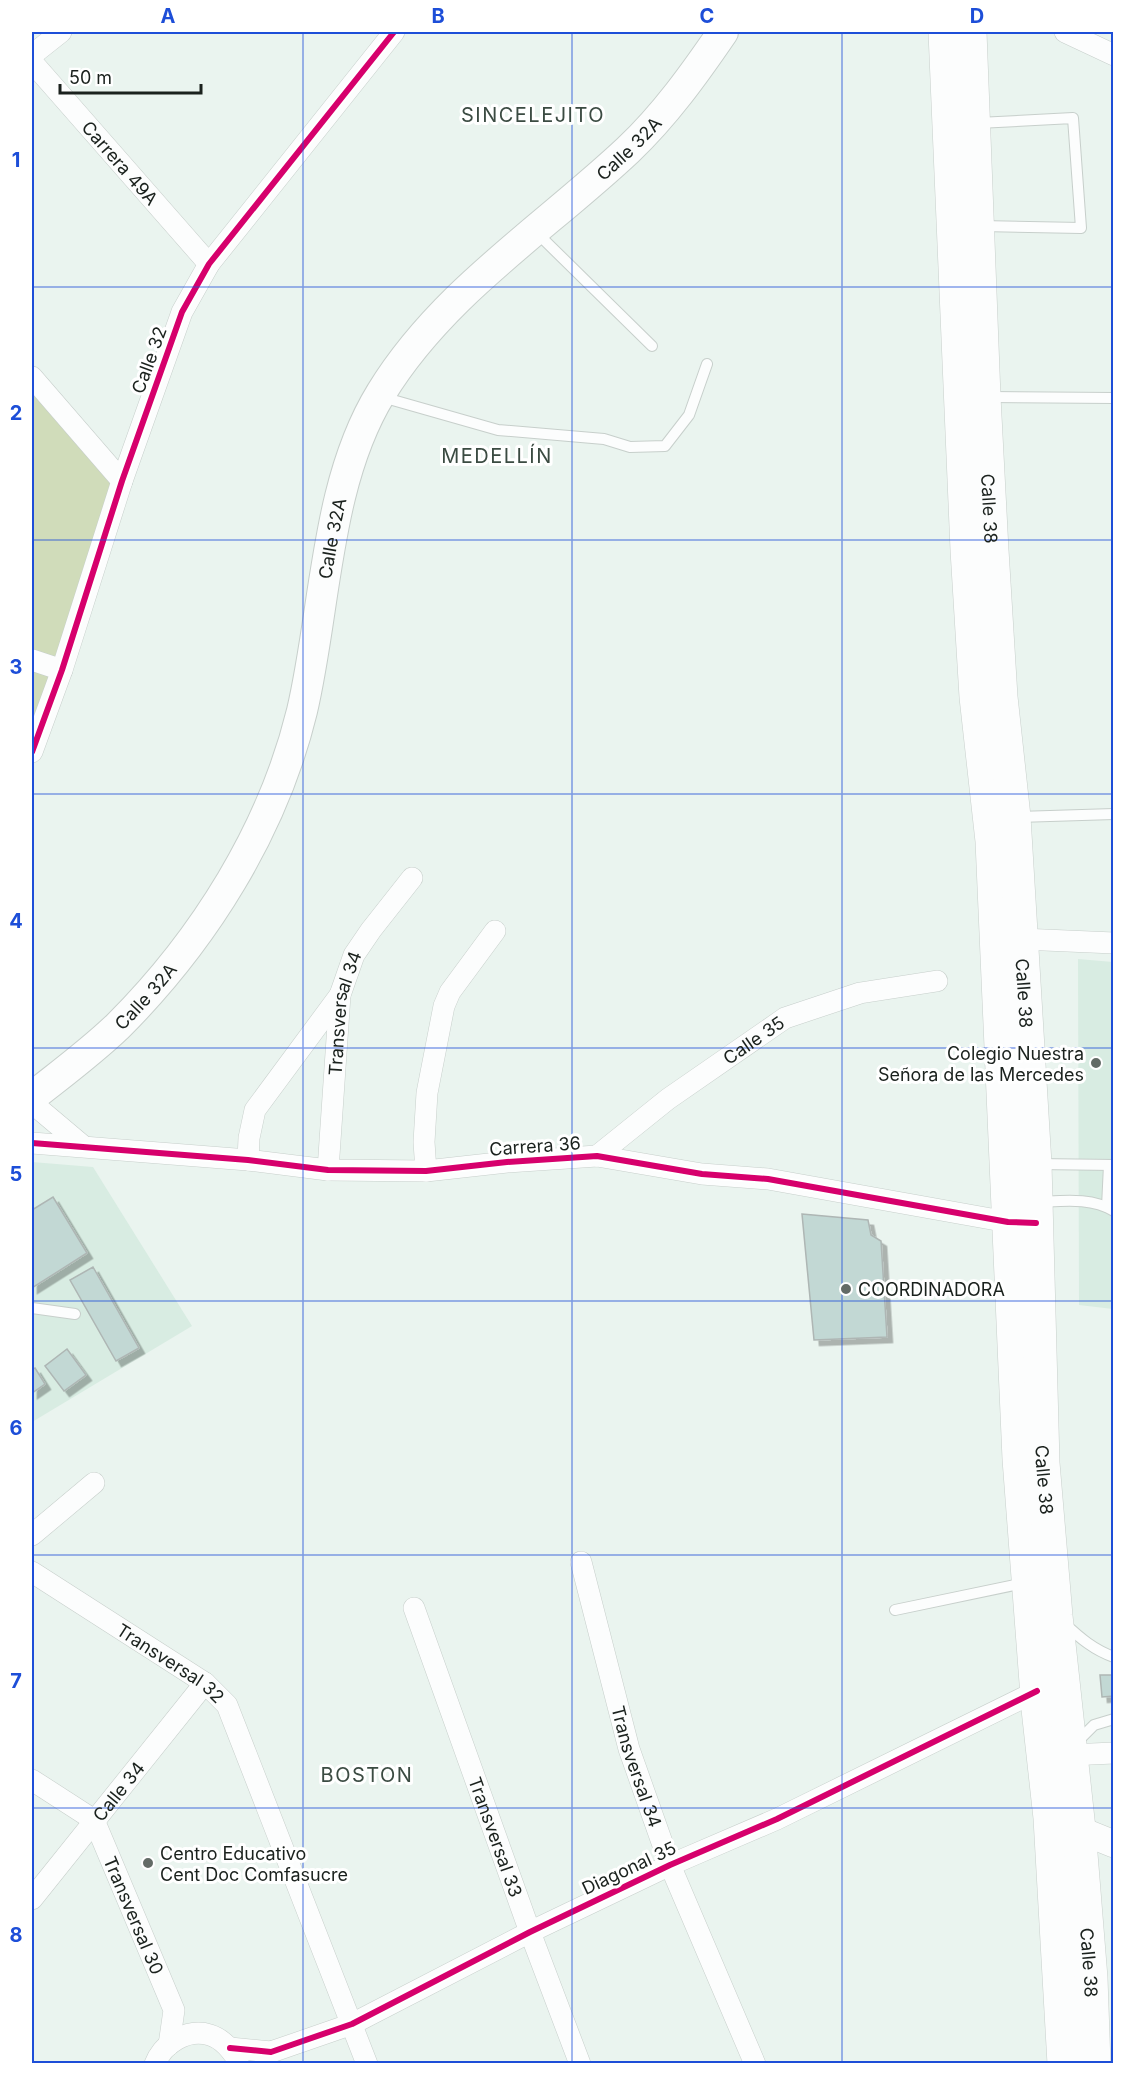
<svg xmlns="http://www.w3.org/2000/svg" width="1145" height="2095" font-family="Inter,sans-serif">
<defs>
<filter id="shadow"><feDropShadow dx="5.5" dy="5.5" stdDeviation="0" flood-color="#0004"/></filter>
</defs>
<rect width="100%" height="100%" fill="#eaf4ef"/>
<g fill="#d8ece2">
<polygon points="1078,959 1113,962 1113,1309 1079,1305"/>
<polygon points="32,1162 93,1167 192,1326 32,1422"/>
</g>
<polygon fill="#d0dcba" points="32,377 122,481 32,748"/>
<g fill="#c2d8d4" stroke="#aeb6b4" stroke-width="1.5" filter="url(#shadow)">
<polygon points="53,1197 87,1253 32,1288 32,1210"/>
<polygon points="802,1214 868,1220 871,1235 881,1241 887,1337 814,1340"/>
<polygon points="93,1267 139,1348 116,1361 70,1280"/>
<polygon points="67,1349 86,1375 64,1391 45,1366"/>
<polygon points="35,1368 45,1384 32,1393 32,1370"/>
<polygon points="1100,1675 1114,1675 1114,1696 1102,1697"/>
</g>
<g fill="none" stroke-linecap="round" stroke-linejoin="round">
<g stroke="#c7cfcb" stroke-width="12">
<g id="service">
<polyline points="978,123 1073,118 1081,228 981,226"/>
<polyline points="535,231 652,346"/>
<polyline points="382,397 498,430 604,439 630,447 665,446 689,415 707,364"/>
<polyline points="988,397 1114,398"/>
<polyline points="1018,817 1114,814"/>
<polyline points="1037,1164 1114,1165"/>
<path d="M1038,1202C1063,1201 1091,1197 1114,1211"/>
<polyline points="1107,1207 1109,1165"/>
<polyline points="32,1308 75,1314"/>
<polyline points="895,1610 1024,1583"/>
<path d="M1065,1624C1080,1638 1094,1650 1114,1657"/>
<polyline points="1075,1744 1094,1725 1114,1719"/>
</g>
</g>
<g stroke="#c7cfcb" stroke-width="22">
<g id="minor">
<polyline points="1065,32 1114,55"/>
<polyline points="32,55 61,32"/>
<path id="s1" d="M32,62L209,264"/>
<polyline points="32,377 122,481"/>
<polyline points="32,660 62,670"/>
<polyline points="32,752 62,670 122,481 182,312 209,264 394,32"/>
<polyline points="1021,939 1114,943"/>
<polyline points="32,1103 83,1146"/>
<polyline points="32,1143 248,1160 328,1170 426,1171 507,1162 597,1156 702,1174 768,1179 1008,1222 1021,1222"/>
<path id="s2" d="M597,1156L668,1099L785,1018L860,993L937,981"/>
<polyline points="248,1160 249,1138 255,1110 340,995"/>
<path id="s3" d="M328,1170L340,995L354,955L371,930L412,878"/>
<polyline points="426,1171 424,1142 427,1093 444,1006 450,992 495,931"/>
<polyline points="32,1535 94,1483"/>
<path id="s4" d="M581,1562L629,1749L670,1865L755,2064"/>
<path id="s5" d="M32,1572L205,1683L227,1705L367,2064"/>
<path id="s6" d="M414,1608L530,1932L580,2064"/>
<polyline points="1069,1755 1114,1753"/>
<path id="s7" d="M32,1780L94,1820L174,2010L169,2045"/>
<path id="s8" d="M32,1899L205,1683"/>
<polyline points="230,2048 271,2052 352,2024 530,1932 670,1865 777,1819 1037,1691"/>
<path d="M155,2064C163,2043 188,2028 210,2035C223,2039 231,2050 238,2060"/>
</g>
</g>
<g stroke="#c7cfcb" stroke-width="28">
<polyline id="tertiary" points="1062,1823 1114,1844"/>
</g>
<g stroke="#c7cfcb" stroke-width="32">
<g id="secondary">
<path id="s9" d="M32,1097C61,1074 91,1052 118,1026C204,940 273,830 302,711C326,609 325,484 381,393C442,293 544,229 628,150C665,115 695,73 723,32"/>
</g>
</g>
<g stroke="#c7cfcb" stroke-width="34">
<g id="trunk">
<polyline points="945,32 967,550 976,697 992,841 1019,1459 1038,1709 1050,1818 1064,2064"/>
<path id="s10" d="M970,32L984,397L992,550L1001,697L1014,817L1035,1164L1043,1463L1056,1616L1079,1829L1091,1978L1094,2064"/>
</g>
</g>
<use href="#service" stroke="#fcfdfd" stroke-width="10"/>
<use href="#minor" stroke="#fcfdfd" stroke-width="21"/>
<use href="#tertiary" stroke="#fcfdfd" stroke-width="27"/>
<use href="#secondary" stroke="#fcfdfd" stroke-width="30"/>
<use href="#trunk" stroke="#fcfdfd" stroke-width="33"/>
<g stroke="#fff" stroke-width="10">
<g id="cycleway">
<polyline points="32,752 62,670 122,481 182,312 209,264 394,32"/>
<polyline points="32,1143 248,1160 328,1170 426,1171 507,1162 597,1156 702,1174 768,1179 1008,1222 1036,1223"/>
<polyline points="230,2048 271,2052 352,2024 530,1932 670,1865 777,1819 1037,1691"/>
</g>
</g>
<use href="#cycleway" stroke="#d6006c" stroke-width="6"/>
</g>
<path fill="none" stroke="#1d4ed8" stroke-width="1.5" stroke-opacity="0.55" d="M303,32V2064M572,32V2064M842,32V2064M32,287H1114M32,540H1114M32,794H1114M32,1048H1114M32,1301H1114M32,1555H1114M32,1808H1114"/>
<g fill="#636b66" stroke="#fff" stroke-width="2">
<circle cx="1096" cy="1063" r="6"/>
<circle cx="846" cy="1289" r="6"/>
<circle cx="148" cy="1863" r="6"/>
</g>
<g text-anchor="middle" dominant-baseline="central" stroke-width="6" stroke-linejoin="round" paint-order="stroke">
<g font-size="18" fill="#1a211d" stroke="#fff">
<text stroke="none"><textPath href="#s9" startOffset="1160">Calle 32A</textPath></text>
<text stroke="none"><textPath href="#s1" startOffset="134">Carrera 49A</textPath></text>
<text transform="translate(149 360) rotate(-70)">Calle 32</text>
<text stroke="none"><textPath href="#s10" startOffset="477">Calle 38</textPath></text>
<text stroke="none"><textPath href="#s9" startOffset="656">Calle 32A</textPath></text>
<text stroke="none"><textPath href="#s10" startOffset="963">Calle 38</textPath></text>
<text stroke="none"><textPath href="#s9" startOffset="152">Calle 32A</textPath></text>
<text stroke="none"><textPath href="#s3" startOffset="158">Transversal 34</textPath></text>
<text stroke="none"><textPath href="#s2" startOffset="195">Calle 35</textPath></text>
<text transform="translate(535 1146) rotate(-4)">Carrera 36</text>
<text stroke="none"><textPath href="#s10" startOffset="1450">Calle 38</textPath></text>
<text stroke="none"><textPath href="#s5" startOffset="166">Transversal 32</textPath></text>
<text stroke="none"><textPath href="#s4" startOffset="212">Transversal 34</textPath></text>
<text stroke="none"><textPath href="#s8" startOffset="138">Calle 34</textPath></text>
<text stroke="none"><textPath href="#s6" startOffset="243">Transversal 33</textPath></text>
<text transform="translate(629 1868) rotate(-25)">Diagonal 35</text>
<text stroke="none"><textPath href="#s7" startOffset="177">Transversal 30</textPath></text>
<text stroke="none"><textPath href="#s10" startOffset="1935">Calle 38</textPath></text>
</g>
<g font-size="18" fill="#1a211d" stroke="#fff" text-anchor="start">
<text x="1084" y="1053" text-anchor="end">Colegio Nuestra<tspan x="1084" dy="21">Señora de las Mercedes</tspan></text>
<text x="858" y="1289">COORDINADORA</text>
<text x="160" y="1853">Centro Educativo<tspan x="160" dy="21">Cent Doc Comfasucre</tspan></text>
</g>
<g font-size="20" letter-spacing="1.5" fill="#3b4b42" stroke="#fff">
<text x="533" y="115">SINCELEJITO</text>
<text x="497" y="456">MEDELLÍN</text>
<text x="367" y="1775">BOSTON</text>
</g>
</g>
<rect width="1145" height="2095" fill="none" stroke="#ffffff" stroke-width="66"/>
<path d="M60 84v9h141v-9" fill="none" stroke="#1a211d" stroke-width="3"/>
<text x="69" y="84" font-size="18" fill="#1a211d" stroke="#ffffff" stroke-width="4.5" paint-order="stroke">50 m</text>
<rect x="33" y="33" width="1079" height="2029" fill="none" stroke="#1d4ed8" stroke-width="2"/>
<g font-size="20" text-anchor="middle" font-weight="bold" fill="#1d4ed8">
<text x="168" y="23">A</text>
<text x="438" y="23">B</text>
<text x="707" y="23">C</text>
<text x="977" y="23">D</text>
<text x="16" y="167">1</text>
<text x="16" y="420">2</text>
<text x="16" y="674">3</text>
<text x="16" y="928">4</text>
<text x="16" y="1181">5</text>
<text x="16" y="1435">6</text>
<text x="16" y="1688">7</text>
<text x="16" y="1942">8</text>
</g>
</svg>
